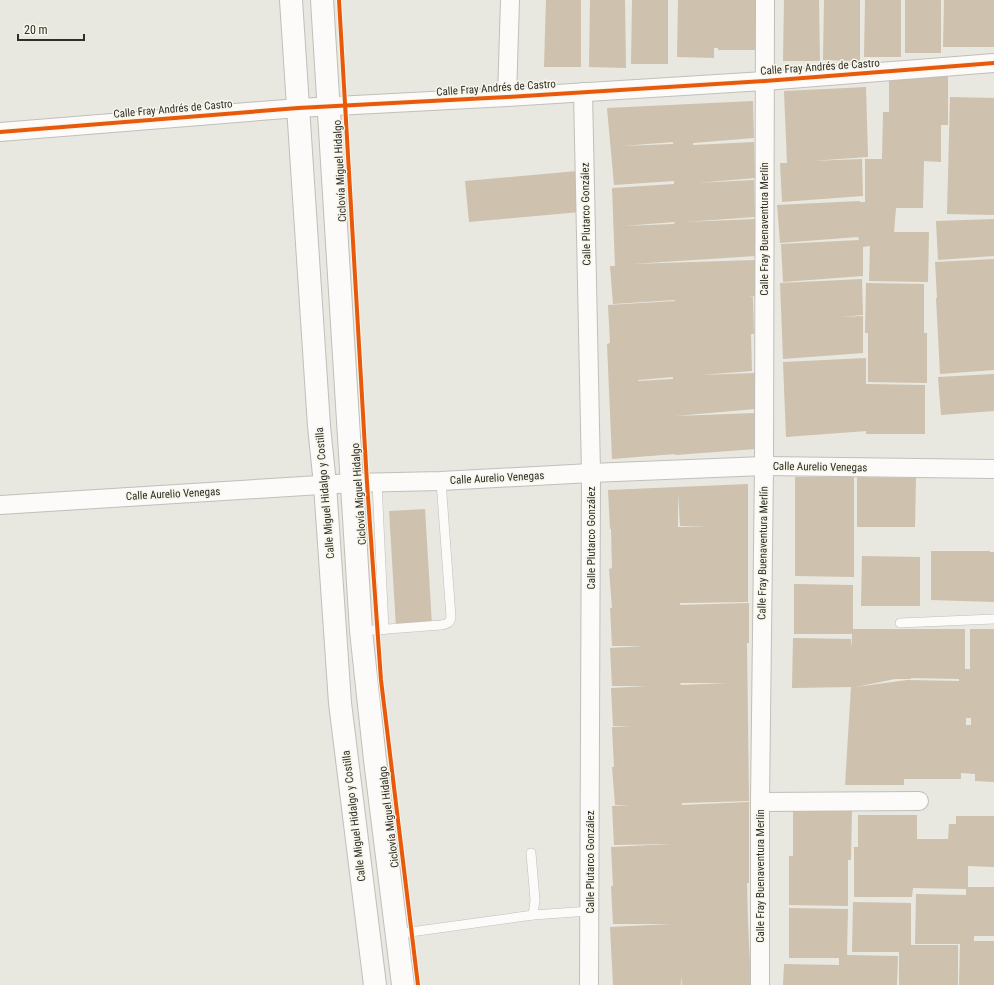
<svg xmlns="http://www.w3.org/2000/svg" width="994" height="985" font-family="'Roboto Condensed',sans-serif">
<rect width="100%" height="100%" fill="#e8e7e0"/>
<g fill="#cec1ad" fill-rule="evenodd">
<polygon points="546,0 581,0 581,67 544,67"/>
<polygon points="590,0 625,0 626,68 589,67"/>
<polygon points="632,0 668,0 668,64 631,64"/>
<polygon points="678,0 758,0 757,48 755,48 755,50 718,50 718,48 714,48 714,58 677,57"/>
<polygon points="784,0 819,0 820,61 783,61"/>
<polygon points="824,0 860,0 860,61 823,60"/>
<polygon points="865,0 901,0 901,57 864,57"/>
<rect x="905" y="0" width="36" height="53"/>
<polygon points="944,0 994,0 994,47 943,47"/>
<polygon points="889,75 948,75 948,125 941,125 941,162 924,161 923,208 896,208 894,232 929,232 928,282 869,281 870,246 863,247 863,276 783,282 781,244 859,240 858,237 780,243 777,205 859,201 860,202 865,202 865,159 882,159 883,112 889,112"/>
<polygon points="866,87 868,157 811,161 862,159 863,196 782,202 780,163 787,163 784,91"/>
<polygon points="950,97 994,98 994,215 947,214"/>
<path d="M753,101L754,138L693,143V145L754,142L755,178L697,183L754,180L755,217L684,222L755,219L756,256L632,264L755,260L756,296L749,297H753L754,334H751L752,371L700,375L755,373L756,409L675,416L755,413L756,449L675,455V454L612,459L607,344L610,343L608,305L675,301V300L613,304L610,266H615L612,188L674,184V181L614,185L607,108ZM673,142V144L622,146ZM675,222V223L673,224L623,226ZM673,377V379L638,381V380Z"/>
<polygon points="577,171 580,212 469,222 465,181"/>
<polygon points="994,219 994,256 938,260 936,221"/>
<polygon points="994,259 994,370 940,374 936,298 937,298 935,262"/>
<polygon points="862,279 863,315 841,317 863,316 863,353 783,359 780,283"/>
<polygon points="866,283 924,284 924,333 927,333 927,383 868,382 868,333 865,333"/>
<polygon points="866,358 866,384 925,385 925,434 866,434 866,431 786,437 783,362"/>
<polygon points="994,374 994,411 941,415 938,377"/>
<polygon points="795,477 854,477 854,527 843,527 854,527 854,577 795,576"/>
<polygon points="857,477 916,478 915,527 857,527"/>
<path d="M748,484V602L680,603V595V605L749,603V643H747L749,801L682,803V805L749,802V883H747L748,921L751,985H682V976L681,985H613L610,927L672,924H613L611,886H613L611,847L672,844L614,845L612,806L631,805H615L612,767H614L612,727H632L613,726L611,688L647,686H612L610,648L644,646H612L610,608H612L609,569L612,568L611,529L628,528L610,529L608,490ZM678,493L680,526H710L678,527ZM680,683H728L681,685Z"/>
<polygon points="425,509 432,625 396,627 389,511"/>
<polygon points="931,551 990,551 990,552 994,552 994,602 931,600"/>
<polygon points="862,556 920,557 920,606 861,606"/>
<path d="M794,584L853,585V629H965V669H970V629H994V782L975,781V774L961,773V779H904V785H845L851,687L792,688L793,638L851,639L852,648V634H794ZM911,678L959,679V681L907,680L856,687L895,679H911ZM966,718H971V725H966Z"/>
<polygon points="793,810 852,810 851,860 848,860 848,906 789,905 789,856 793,856"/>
<polygon points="858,815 917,815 917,839 948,839 949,824 956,824 956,816 994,816 994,867 968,866 968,887 994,887 994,936 974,936 974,941 994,941 994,985 959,985 960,944 915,944 916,894 966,895 966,889 913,888 912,897 854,897 854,847 858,847"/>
<polygon points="853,902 911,903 911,945 958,945 958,985 899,985 899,952 852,952"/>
<polygon points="789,908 848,909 847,955 898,956 897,985 783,985 784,964 839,965 839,958 789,958"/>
</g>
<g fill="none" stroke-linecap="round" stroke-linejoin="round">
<g stroke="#c0bfba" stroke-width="10">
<g id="service">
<polyline points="377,483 384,630"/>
<polyline points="900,623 994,619"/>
<path d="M361,631L441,625C447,624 450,623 451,617L441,481"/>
<polyline points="533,915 590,911"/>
<polyline points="396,934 533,915 535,900 531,853"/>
</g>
</g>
<g stroke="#c0bfba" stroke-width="20">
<g id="minor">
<polyline points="583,92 591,473 589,985"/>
<polyline points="507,97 510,0"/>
<polyline points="0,132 298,108 507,97 765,81 994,63"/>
<polyline points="0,505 352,483 441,481 591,473 764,466 994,469"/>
<polyline points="760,802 919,801"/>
<polyline points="760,985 760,802 764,466 765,0"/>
</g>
</g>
<g stroke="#c0bfba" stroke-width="24">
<g id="secondary">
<polyline points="291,0 319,426 325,485 340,703 375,985"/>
<polyline points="322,0 361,631 375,760 403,985"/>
</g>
</g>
<use href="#service" stroke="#fcfbfa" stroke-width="9"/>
<use href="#minor" stroke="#fcfbfa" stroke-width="18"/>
<use href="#secondary" stroke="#fcfbfa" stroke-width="22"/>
<g stroke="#f8f6ea" stroke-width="6">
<g id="cycleway">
<polyline points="339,0 367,483 381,680 418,985"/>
<polyline points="0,132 298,108 507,97 765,81 994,63"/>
</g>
</g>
<use href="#cycleway" stroke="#e8590c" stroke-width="4"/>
</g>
<g text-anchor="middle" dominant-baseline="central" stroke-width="3" stroke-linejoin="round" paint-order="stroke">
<g font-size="11" fill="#2f2e29" stroke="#f8f6ea">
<text transform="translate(820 67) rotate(-4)">Calle Fray Andrés de Castro</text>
<text transform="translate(496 88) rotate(-4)">Calle Fray Andrés de Castro</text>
<text transform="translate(173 109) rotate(-5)">Calle Fray Andrés de Castro</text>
<text transform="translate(340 171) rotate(-93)">Ciclovía Miguel Hidalgo</text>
<text transform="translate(586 214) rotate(-91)">Calle Plutarco González</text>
<text transform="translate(764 229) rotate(-90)">Calle Fray Buenaventura Merlín</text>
<text transform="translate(820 467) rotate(1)">Calle Aurelio Venegas</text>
<text transform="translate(497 478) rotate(-3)">Calle Aurelio Venegas</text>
<text transform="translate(325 493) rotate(-95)">Calle Miguel Hidalgo y Costilla</text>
<text transform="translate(173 494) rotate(-3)">Calle Aurelio Venegas</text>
<text transform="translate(359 494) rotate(-94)">Ciclovía Miguel Hidalgo</text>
<text transform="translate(591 538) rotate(-90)">Calle Plutarco González</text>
<text transform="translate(763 553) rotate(-89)">Calle Fray Buenaventura Merlín</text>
<text transform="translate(354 816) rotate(-97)">Calle Miguel Hidalgo y Costilla</text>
<text transform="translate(389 817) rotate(-97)">Ciclovía Miguel Hidalgo</text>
<text transform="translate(590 862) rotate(-90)">Calle Plutarco González</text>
<text transform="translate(760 876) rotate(-90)">Calle Fray Buenaventura Merlín</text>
</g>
</g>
<path d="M18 34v6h66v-6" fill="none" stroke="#2f2e29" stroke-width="2"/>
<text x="24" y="34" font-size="12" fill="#2f2e29" stroke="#f8f6ea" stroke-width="3" paint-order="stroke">20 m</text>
</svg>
